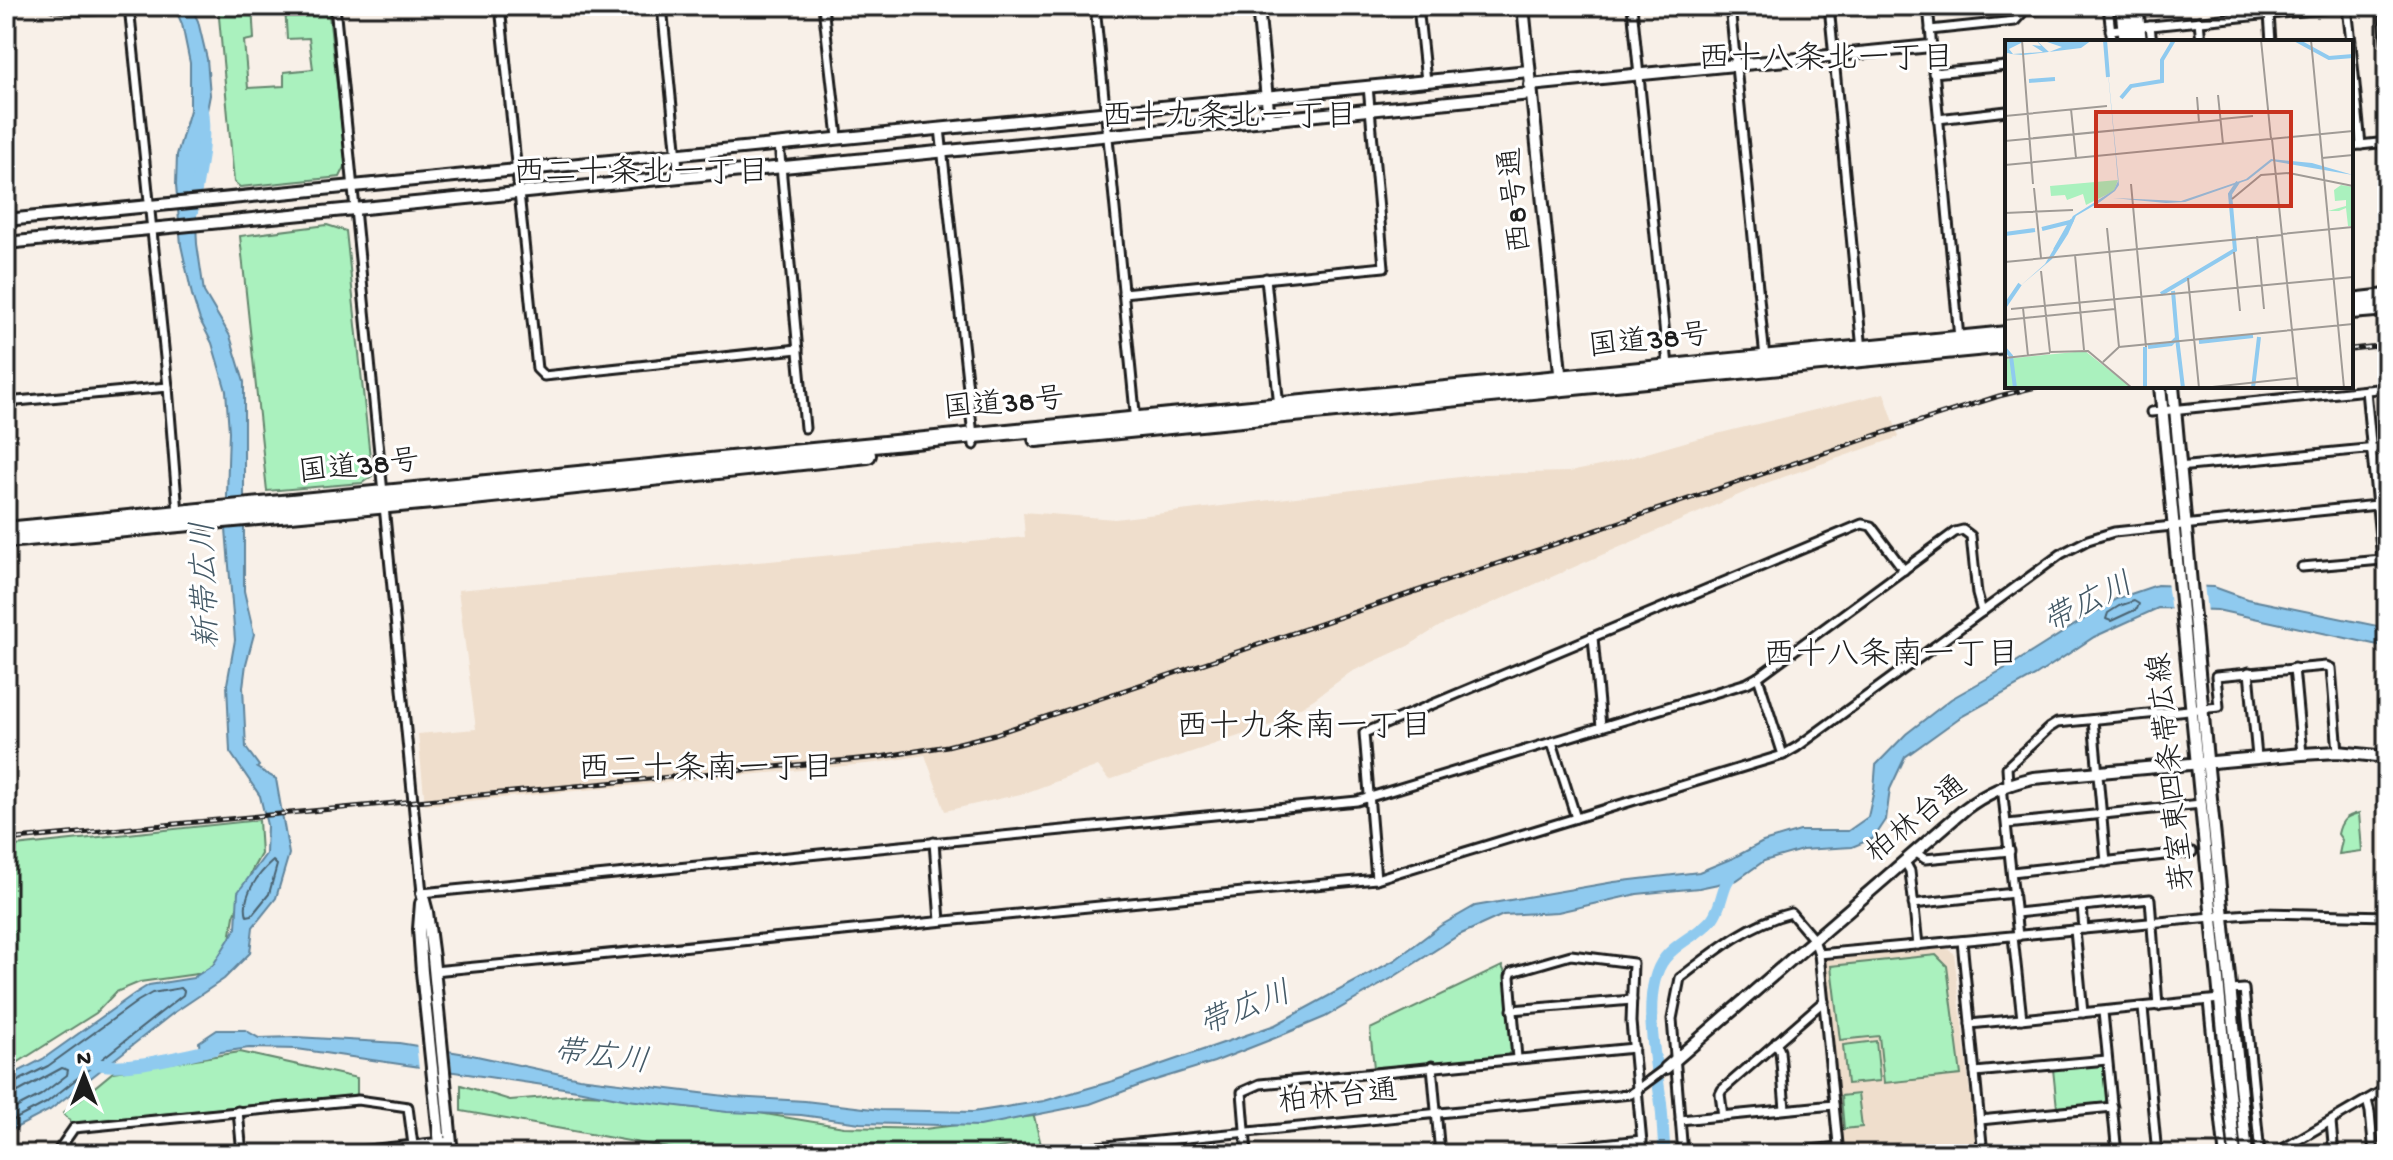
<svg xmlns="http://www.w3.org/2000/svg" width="2393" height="1160" font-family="'Gochi Hand','Klee One',sans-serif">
<rect width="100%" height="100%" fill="#f8f0e8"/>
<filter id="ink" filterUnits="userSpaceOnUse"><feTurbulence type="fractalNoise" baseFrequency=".0125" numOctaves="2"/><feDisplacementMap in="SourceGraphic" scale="16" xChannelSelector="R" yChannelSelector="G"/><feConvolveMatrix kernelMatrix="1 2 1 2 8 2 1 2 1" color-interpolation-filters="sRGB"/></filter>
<g filter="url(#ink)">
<g fill="#efdecc">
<polygon points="1884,393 1899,437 1766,483 1440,626 1408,646 1351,672 1314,699 1271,725 1109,780 1098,766 1025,793 945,811 925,755 876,763 425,805 418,734 476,729 458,590 1025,537 1023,512 1115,519 1484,474 1569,472 1605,465 1692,440"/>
<polygon points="1945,948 1954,953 1977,1154 1843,1154 1825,960"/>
</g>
<g fill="#aaf1be" stroke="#63866d" stroke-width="2">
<polygon points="218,6 252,6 254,39 244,41 248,88 284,86 284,72 313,69 309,38 287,39 285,6 328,6 346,165 340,177 240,187 234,182"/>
<polygon points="327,225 346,231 372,476 362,483 267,491 240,236"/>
<path d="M2359,813L2362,851L2339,854L2342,840L2338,834C2341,820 2346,816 2359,813Z"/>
<polygon points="259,820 261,854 252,870 234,916 229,946 218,971 140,982 116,992 96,1013 6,1070 6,847"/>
<polygon points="1936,955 1947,966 1961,1075 1884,1083 1879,1036 1840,1040 1831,966"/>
<polygon points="1502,966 1505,973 1512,1049 1507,1056 1374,1068 1370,1029"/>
<polygon points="1876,1041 1880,1081 1847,1084 1843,1045"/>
<polygon points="240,1052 357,1078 357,1095 72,1123 63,1113 113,1072"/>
<polygon points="2101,1065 2104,1067 2107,1099 2104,1103 2057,1108 2053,1069"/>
<polygon points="461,1085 510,1100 584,1094 630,1096 710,1105 844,1127 924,1129 1034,1116 1041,1145 1021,1151 1017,1145 960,1154 717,1154 685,1151 461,1111"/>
<polygon points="1858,1094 1862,1127 1844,1129 1841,1096"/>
</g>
<g fill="#8fcaef" stroke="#61849b" stroke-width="2">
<polygon points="174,6 191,6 198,21 207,59 210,95 194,178 197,244 204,292 230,336 244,382 244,591 254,634 246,664 243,687 246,748 259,766 257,768 276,779 289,854 276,898 253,927 250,953 224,979 172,1014 50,1110 6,1133 6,1078 43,1059 134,994 149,985 193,978 213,965 236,928 238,892 266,854 267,825 260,796 230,752 227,684 235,640 226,529 229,431 226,391 212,343 200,320 192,295 181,245 176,185 177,155 190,110 190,63 182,24"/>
<polygon points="2157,585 2214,587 2247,599 2387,628 2387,647 2217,610 2158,608 2094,637 2035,676 1959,718 1905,757 1890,789 1886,820 1874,838 1852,847 1802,850 1764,861 1737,880 1699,888 1637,894 1558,912 1503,915 1459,935 1392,978 1325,1017 1275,1038 1214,1062 1146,1083 1090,1104 980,1126 860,1123 801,1115 727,1112 628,1100 577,1090 297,1049 249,1048 200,1055 199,1042 217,1030 245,1030 259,1038 296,1037 399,1043 472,1055 579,1078 733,1097 805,1101 881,1110 973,1112 1044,1101 1113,1081 1275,1025 1395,960 1440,926 1475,906 1614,882 1699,872 1733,858 1763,842 1800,831 1848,831 1868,817 1874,790 1876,765 1906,734 1951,699 2016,662 2116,599"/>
</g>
<g fill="#f8f0e8">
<polygon points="2167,582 2204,583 2207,613 2171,612"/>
<polygon points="416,1042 450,1048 452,1075 419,1070"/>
</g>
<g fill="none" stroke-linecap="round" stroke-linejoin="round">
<g stroke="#4a6270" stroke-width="2">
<polygon points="2134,601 2139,604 2137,609 2111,621 2106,619 2108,613 2119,606"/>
<path d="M273,861L277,865L269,894L252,915L247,916C241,896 258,874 273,861Z"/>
<polyline points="6,1084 12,1084 48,1066 138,1001 152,993 181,988 184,991 183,995 46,1103 6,1124"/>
<polyline points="6,1095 16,1093 62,1068 68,1070 67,1075 41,1095 6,1113"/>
</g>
<g stroke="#8fcaef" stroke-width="12">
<path d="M192,212C198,176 208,141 201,104"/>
<path d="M90,1063C126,1072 178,1056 214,1049"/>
<path d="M1665,1154C1663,1138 1663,1121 1661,1104C1657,1066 1639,990 1665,958C1678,941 1699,935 1712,919C1724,904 1720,884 1736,870"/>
</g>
<g stroke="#1c1c1c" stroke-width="13">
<g id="street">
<polyline points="53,6 88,10 129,8"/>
<polyline points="129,6 168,387 178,513"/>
<polyline points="335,6 383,493"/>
<polyline points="500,6 537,369 544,376 798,349"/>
<polyline points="662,6 679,178"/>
<polyline points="823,6 838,137"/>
<polyline points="1095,6 1136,422"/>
<polyline points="1418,6 1426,81"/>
<polyline points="1632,6 1668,366"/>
<polyline points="1730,6 1765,358"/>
<polyline points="1829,6 1862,350"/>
<polyline points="1928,6 1959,338"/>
<polyline points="2108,6 2112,42"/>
<polyline points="2383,6 2387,52"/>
<polyline points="2347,7 2351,42"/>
<polyline points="2269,14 2271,42"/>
<polyline points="2199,21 2201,42"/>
<polyline points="2150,26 2152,42"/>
<polyline points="1930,30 2015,21 2025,10 2067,6"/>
<polyline points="2110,30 2353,6"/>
<polyline points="2351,45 2361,145"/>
<polyline points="1933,73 2007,66"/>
<polyline points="1938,119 2007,111"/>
<polyline points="940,128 974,445"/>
<polyline points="779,144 805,428"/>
<polyline points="2351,146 2387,142"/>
<polyline points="1266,278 1279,407"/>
<polyline points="1123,293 1384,267 1368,86"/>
<polyline points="6,402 168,387"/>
<polyline points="2151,412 2387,388"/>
<polyline points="2178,467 2387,447"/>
<polyline points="384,506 422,893 1357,801 1747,683 1758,677 1955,532 1963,530 1971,536 1977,594 1982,612"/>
<polyline points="2302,567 2382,560 2366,390"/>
<polyline points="1593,637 1601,727"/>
<polyline points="2294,668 2302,754"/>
<polyline points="2249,672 2257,757"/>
<polyline points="1758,677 1783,755"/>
<polyline points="2093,720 2106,862"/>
<polyline points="1552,742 1576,818"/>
<polyline points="2008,783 2007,767 2049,728 2057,723 2219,707 2216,676 2326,666 2331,668 2338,752"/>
<polyline points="2002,786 2018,936"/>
<polyline points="2007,824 2201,804"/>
<polyline points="934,842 940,921"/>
<polyline points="1915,852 1925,859 2010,851"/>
<polyline points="1905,862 1910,871 1918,945"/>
<polyline points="2012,872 2192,852"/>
<polyline points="1376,879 1364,733 1862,524 1871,526 1904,570"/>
<polyline points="1913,904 2014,893"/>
<polyline points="2082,906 2084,929"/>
<polyline points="2016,913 2150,899 2158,1006"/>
<polyline points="2075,930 2083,1013"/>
<polyline points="2013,937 2022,1019"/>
<polyline points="1962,941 1983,1154"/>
<polyline points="1819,954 2223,916 2263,913 2387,916"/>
<polyline points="434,971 1376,879 1783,755 1797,747 2061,554 2088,540 2114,532 2387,504"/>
<polyline points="2231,990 2244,989 2260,1154"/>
<polyline points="2208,1001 2224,1154"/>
<polyline points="2143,1008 2157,1154"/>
<polyline points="1512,1010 1632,1000"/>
<polyline points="2103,1012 2117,1154"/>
<polyline points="1970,1024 2220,999"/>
<polyline points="1776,1042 1780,1051 1785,1109"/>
<polyline points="1517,1058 1510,977 1512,972 1571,955 1633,963 1631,1022 1643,1154"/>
<polyline points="1432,1066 1440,1154"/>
<polyline points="1975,1072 2107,1060"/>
<polyline points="2367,1100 2370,1112 2374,1154"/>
<polyline points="238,1111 242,1154"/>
<polyline points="1723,1116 1720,1094 1722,1090 1824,1001"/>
<polyline points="1680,1120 1834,1105"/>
<polyline points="1980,1120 2113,1107"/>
<polyline points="2331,1122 2334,1154"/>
<polyline points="56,1154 74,1128 358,1100 408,1107 413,1145"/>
<polyline points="330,1154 451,1141"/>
<polyline points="1043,1154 1066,1150 1631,1094 1666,1068"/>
<polyline points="1247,1154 1242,1092 1260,1084 1634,1048"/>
<polyline points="1504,1154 1642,1140"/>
<path d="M1683,1154L1672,1019L1680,978C1714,952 1747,924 1791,913L1814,940L1819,954L1839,1154"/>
<polyline points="1773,1154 1838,1147"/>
<polyline points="2274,1154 2387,1088"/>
</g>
</g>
<g stroke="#1c1c1c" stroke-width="16">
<g id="secondary">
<polyline points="1258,6 1269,120"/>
<polyline points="1523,6 1561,382"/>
<polyline points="1530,85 1931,46"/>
<polyline points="6,220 1529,71"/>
<polyline points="6,243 1531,94"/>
<polyline points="2160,386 2235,1154"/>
<polyline points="2173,386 2206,749 2247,1154"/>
<polyline points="422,893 427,912 433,958 452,1154"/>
<polyline points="421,903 419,929 422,972 441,1154"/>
<path d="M1666,1068L1965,809C1986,793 2007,784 2033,778L2302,754L2338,752L2387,757"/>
</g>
</g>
<g stroke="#1c1c1c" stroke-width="20">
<g id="highway">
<polyline points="2123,6 2127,42"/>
<polyline points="2135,6 2139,42"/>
<polyline points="2351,301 2387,297"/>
<polyline points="2351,311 2387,308"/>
<polyline points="1036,439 2007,345"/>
<polyline points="6,530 2007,334"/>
<polyline points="6,540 454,499 868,455"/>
</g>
</g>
<use href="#street" stroke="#fff" stroke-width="7"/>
<use href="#secondary" stroke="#fff" stroke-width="10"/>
<use href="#highway" stroke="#fff" stroke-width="14"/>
<g stroke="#1c1c1c" stroke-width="5">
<g id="rail">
<polyline points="2351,349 2387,345"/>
<polyline points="6,840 880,757 947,746 995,734 1880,434 1999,396 2040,386"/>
</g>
</g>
<use href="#rail" stroke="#fff" stroke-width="2" stroke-dasharray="6" stroke-linecap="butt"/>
</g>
</g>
<g text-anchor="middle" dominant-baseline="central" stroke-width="6" stroke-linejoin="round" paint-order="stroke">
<g font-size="30" fill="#1c1c1c" stroke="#fff">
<text transform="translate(1518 200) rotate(-96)">西8号通</text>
<text transform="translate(1649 343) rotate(-6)">国道38号</text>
<text transform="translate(1004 406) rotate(-5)">国道38号</text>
<text transform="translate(359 469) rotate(-6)">国道38号</text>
<text transform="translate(2174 772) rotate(-96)">芽室東四条帯広線</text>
<text transform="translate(1918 821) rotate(-39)">柏林台通</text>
<text transform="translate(1338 1099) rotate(-6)">柏林台通</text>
</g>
<g font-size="32" fill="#1c1c1c" stroke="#fff">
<text x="1826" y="61">西十八条北一丁目</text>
<text x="1229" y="119">西十九条北一丁目</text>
<text x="641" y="175">西二十条北一丁目</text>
<text x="1891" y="657">西十八条南一丁目</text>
<text x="1304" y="729">西十九条南一丁目</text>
<text x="706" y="771">西二十条南一丁目</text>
</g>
<g font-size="32" font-style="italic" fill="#445966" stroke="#fff">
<text transform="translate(208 585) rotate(-92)">新帯広川</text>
<text transform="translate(2089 605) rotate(-26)">帯広川</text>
<text transform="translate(1246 1011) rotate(-21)">帯広川</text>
<text transform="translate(601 1059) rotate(7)">帯広川</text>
</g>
</g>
<g transform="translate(2005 40)">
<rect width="348" height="348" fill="#f8f0e8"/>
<path d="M113,140L109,151L81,165L78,154L62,160L60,155L46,156L45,146ZM336,145L348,147V186H343L341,168L334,171H323L341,166V160L330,161L329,150ZM80,311L127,348H0V319Z" fill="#aaf1be"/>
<path d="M0,0H22L4,9L8,14L38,12L27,5L36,6L31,0L44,12L57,7L36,0H87L76,8L18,15L6,14L3,13L0,14ZM100,0L114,145L110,151L95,162L71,176L63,194L47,219L14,247L40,224L68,176L109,150L113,141ZM266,119L307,123L348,135L267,121L243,140L180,162L161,163L108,158L176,161L241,139Z" fill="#8fcaef"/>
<path fill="none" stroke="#8fcaef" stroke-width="4" d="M100,0L103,37M291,0L324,18L348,16M24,41L50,39M116,58L126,46L157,41V20L169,0M37,189L65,182M0,194L30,190M50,210L67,180M156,254L230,210L225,154L233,142M0,266L15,244M172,298L178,348M194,302L248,296M143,307L166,304L172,298L168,251M0,309L6,316L10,348M140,348V307M248,348L254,297"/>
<path fill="none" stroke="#a09b96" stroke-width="2" d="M17,0L28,144M256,0L266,99M306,0L339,348M213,55L218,104M192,57L194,82M66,69L71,118M0,76L102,66M216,79L248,76M267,99L293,348M0,101L216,80M317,118L348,115M0,125L348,91M126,144L141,307M29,148L36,218M227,159L256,135L284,133L348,146M0,173L68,170M102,188L114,307M277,194L348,187M252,196L259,269M229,212L235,271M70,215L79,310M0,222L277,195M36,231L45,312L83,311L127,348M183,238L194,348M18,268L23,316M6,269L348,237M0,280L110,269M0,318L45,313M98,322L114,307L348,284M198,348L291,338"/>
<path fill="#c8321e" fill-opacity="0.15" stroke="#c8321e" stroke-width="4" d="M91,72H286V166H91Z"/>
<rect width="348" height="348" fill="none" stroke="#1c1c1c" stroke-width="4"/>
</g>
<rect width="2393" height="1160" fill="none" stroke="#fff" stroke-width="32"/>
<rect x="16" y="16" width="2361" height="1128" fill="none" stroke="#1c1c1c" stroke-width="3" filter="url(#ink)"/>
<g transform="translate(84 1076)" stroke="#ffffff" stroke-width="6" paint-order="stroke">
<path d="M0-6L14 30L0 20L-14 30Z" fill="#1c1c1c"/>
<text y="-12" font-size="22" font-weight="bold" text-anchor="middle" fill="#1c1c1c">N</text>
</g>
</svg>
